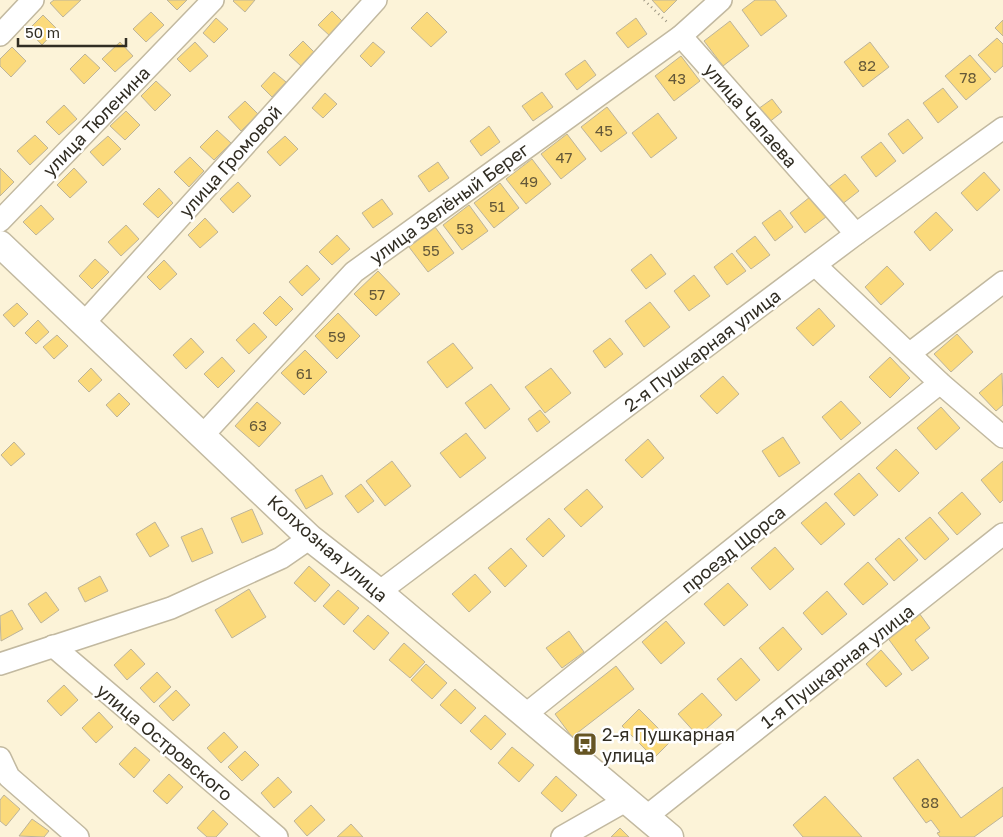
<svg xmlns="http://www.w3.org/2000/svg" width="1003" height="837" font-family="'Golos Text',sans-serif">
<rect width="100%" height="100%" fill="#fcf3d8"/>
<g fill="#fbda7b" stroke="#bdb49a">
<polygon points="54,0 81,0 63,17 50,3"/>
<polygon points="167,0 187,0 177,10"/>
<polygon points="234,0 255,0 245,12 233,1"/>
<polygon points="652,0 677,0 664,13"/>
<polygon points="755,0 775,0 787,16 761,36 742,10"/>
<polygon points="332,11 343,22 330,36 318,25"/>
<polygon points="151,12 164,25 146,42 133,29"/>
<polygon points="427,12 447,32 431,47 411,28"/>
<polygon points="43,15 57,29 42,45 28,30"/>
<polygon points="216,18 228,29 214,43 203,33"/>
<polygon points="636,18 647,34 628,48 616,33"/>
<polygon points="1003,20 1003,36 995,28"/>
<polygon points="730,21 749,46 723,66 704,41"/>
<polygon points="997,38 1003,44 1003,66 995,73 978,55"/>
<polygon points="303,41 314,52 301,66 289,55"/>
<polygon points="120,42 133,56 115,72 102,59"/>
<polygon points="195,42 208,56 190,72 177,59"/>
<polygon points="373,42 385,52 371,67 360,56"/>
<polygon points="870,42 889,67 863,87 844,62"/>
<polygon points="12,47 26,61 11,77 0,66 0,59"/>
<polygon points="85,54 100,68 84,84 70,69"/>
<polygon points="970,55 991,79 966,100 945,76"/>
<polygon points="681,56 700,81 674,101 655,76"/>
<polygon points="585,60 596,75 577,90 565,74"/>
<polygon points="274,72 286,82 272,97 261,86"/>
<polygon points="156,81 171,95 155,111 141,96"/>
<polygon points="943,88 958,107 938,123 923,103"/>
<polygon points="542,92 553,107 533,121 522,106"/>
<polygon points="325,93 337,104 323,118 312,108"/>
<polygon points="772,99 782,112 768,123 758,109"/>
<polygon points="245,101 258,114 241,131 228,117"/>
<polygon points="64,105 77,119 59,135 46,122"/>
<polygon points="607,107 627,133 601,152 581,127"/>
<polygon points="126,111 140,125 125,140 110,126"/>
<polygon points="658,113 677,138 651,158 632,133"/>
<polygon points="908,119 923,138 903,154 888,134"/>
<polygon points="489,126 500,142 481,156 470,141"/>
<polygon points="217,130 231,143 214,160 200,147"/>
<polygon points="567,134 586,159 561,179 541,154"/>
<polygon points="35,135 48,148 30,165 17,151"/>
<polygon points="108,136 121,149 103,166 90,152"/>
<polygon points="285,136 298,149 280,166 267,152"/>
<polygon points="881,142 896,161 876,177 861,157"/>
<polygon points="190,157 204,171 189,187 174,172"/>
<polygon points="532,159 551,184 526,204 506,179"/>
<polygon points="438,162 449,178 429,192 418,176"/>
<polygon points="0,168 14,182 0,196"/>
<polygon points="74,168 87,182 70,198 57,185"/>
<polygon points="984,172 1000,190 977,211 961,193"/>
<polygon points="845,174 859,191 841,205 827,188"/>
<polygon points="238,182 251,196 233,213 220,199"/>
<polygon points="500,183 519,208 494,228 474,203"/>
<polygon points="159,188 173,203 158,218 143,204"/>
<polygon points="810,197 826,217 805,233 790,213"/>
<polygon points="382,199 393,214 373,228 362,213"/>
<polygon points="41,205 54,219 36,235 23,222"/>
<polygon points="469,205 488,231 462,250 443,225"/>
<polygon points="780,210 793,227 775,241 762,223"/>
<polygon points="936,212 953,230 930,251 914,232"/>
<polygon points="205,218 218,232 200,248 188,235"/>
<polygon points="126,225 139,239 121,256 108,242"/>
<polygon points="435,227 454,253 428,272 409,247"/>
<polygon points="337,235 350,249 332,265 319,252"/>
<polygon points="755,236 770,255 751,269 736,251"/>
<polygon points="732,253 746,271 727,285 714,267"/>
<polygon points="651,254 666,274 646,289 631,270"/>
<polygon points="95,259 109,272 92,289 79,276"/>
<polygon points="164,260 177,274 160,290 147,277"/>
<polygon points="307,265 320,279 302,296 289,282"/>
<polygon points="887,266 904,284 881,305 865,287"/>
<polygon points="378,271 400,294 376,316 354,294"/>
<polygon points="694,275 710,296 689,311 674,291"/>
<polygon points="280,296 293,309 276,326 263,313"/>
<polygon points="650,302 670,327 644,347 625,321"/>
<polygon points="17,303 28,314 14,327 3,315"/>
<polygon points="819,308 835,326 813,346 796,328"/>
<polygon points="338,313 360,336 337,359 315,336"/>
<polygon points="38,320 49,332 36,344 25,333"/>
<polygon points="254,323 267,337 249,354 236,340"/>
<polygon points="957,334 973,352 951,372 934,354"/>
<polygon points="57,335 68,346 54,359 43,347"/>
<polygon points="191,338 204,352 186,369 173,355"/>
<polygon points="610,338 623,354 605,368 593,351"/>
<polygon points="453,343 473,368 447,388 427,362"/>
<polygon points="305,350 327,372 304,395 281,373"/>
<polygon points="222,357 235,371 218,388 204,374"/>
<polygon points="890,357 910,378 890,398 869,377"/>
<polygon points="91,368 102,380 89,392 78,381"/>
<polygon points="551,368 571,393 545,413 525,387"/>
<polygon points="1002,373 1003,405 996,411 979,393"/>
<polygon points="723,376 739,394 717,414 700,396"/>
<polygon points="491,384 510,409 485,429 465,403"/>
<polygon points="119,393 130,404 117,417 106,405"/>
<polygon points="841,401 861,423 841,440 822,417"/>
<polygon points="257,402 281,423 259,447 235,426"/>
<polygon points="941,407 960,428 936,450 917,428"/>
<polygon points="540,410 550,422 537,432 528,419"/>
<polygon points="466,433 486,458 460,478 440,453"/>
<polygon points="783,437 800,463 779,477 762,451"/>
<polygon points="648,439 664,458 642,478 625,460"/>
<polygon points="14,442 25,454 11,466 1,455"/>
<polygon points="896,449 919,473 899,492 876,468"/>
<polygon points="392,461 411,486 385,506 366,481"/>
<polygon points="1003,461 1003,500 1000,503 981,480"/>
<polygon points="859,473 878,495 854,516 834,494"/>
<polygon points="322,475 333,494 306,509 295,490"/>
<polygon points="361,484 374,501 358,513 345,496"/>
<polygon points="587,489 603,507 581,527 564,509"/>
<polygon points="962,492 981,514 957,535 938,513"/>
<polygon points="826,502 845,524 821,545 801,523"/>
<polygon points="252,509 263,534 242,543 231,518"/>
<polygon points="930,517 949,539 925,560 905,538"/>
<polygon points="549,518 565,536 543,557 526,539"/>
<polygon points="155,522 169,546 150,557 136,534"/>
<polygon points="202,528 213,553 192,562 181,537"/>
<polygon points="899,538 918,560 894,581 875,559"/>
<polygon points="775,547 794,569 770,590 751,568"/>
<polygon points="511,548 527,566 505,587 488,568"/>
<polygon points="868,562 888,584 863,605 844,584"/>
<polygon points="309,566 330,585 315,602 294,583"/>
<polygon points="475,574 491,592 469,612 452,594"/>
<polygon points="100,576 108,591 85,602 78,588"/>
<polygon points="728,583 748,605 724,626 704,604"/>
<polygon points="249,589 266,617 232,638 215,610"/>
<polygon points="338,590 359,608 344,625 323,606"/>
<polygon points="827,591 847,614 822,635 803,613"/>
<polygon points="46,592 59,610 41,623 28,604"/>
<polygon points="12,610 23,629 1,641 0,616"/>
<polygon points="919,613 930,628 915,640 929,658 912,671 887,637"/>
<polygon points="368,615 389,633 374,650 353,631"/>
<polygon points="666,621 685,643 661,664 642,642"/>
<polygon points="783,627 802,649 778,671 759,648"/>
<polygon points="569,631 584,652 562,668 546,648"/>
<polygon points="404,643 425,662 410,678 389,660"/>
<polygon points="131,649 145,664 127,680 114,665"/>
<polygon points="881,650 902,674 886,687 866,664"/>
<polygon points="741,658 760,680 736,701 717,679"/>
<polygon points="426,664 447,683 432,699 411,680"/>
<polygon points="616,666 634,689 572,737 555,714"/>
<polygon points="157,672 171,687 154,703 140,688"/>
<polygon points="64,685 78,700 61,716 47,701"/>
<polygon points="455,689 476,708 461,724 440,705"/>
<polygon points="176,690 190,705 173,721 159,706"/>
<polygon points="702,693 722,715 698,736 678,714"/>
<polygon points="639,709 671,741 654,758 622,726"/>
<polygon points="99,712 113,727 96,743 82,728"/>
<polygon points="485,715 506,734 491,750 470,731"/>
<polygon points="224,732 238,747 221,763 207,748"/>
<polygon points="135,747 150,760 134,778 119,764"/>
<polygon points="512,747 534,765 519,782 498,763"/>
<polygon points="245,751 259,765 242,781 228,767"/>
<polygon points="918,759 961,818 1003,787 1003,816 974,837 940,837 937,833 940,832 931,820 926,823 893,778"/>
<polygon points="169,774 183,787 167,804 153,791"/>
<polygon points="556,776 577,795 562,812 541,793"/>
<polygon points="278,777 292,792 274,808 261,793"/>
<polygon points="4,795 20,809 6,826 0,821 0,800"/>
<polygon points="825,796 862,837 803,837 793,825"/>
<polygon points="311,805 325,820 307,836 294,821"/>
<polygon points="213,810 228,824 216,837 207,837 197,828"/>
<polygon points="32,819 49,831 44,837 19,836"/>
<polygon points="351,824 363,837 337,837"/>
<polygon points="620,828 629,837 611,837"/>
</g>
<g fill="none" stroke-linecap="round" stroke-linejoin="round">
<g stroke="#c2b9a0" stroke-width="24">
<g id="minor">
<polyline points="0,35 33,0"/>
<polyline points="681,36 856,234"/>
<polyline points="0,221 213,0"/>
<polyline points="815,265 940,383 1003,437"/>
<polyline points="84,323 376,0"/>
<polyline points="909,354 1003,282"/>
<polyline points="203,435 354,272 681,36 721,0"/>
<polyline points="379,592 856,234 1003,128"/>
<polyline points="53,646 277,837"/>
<polyline points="0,664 171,608 281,558 310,538"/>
<polyline points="526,714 940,383"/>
<polyline points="0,758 9,777 78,837"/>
<polyline points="647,816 1003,534"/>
<polyline points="562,837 627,800"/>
</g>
</g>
<g stroke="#c2b9a0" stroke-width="29">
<polyline id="major" points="0,244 310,538 379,592 670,837"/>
</g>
<polyline stroke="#9d9683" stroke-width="2.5" stroke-dasharray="1 4" stroke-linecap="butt" points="644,0 668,23"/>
<use href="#minor" stroke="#fff" stroke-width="21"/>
<use href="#major" stroke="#fff" stroke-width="26"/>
</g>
<defs>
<g id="bus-square" transform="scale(1.25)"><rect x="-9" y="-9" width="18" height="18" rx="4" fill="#665523" stroke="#fff"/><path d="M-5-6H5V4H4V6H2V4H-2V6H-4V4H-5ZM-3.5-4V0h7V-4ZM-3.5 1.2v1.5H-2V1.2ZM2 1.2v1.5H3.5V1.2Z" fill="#fff"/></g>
</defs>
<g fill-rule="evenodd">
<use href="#bus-square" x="585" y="744"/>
</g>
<g text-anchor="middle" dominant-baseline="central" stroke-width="5" stroke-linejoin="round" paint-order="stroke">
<g font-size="15" fill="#645839">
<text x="867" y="65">82</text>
<text x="968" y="77">78</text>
<text x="677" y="78">43</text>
<text x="604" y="130">45</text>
<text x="564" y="157">47</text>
<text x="529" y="181">49</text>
<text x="497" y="206">51</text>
<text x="465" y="228">53</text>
<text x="431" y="250">55</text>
<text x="377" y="294">57</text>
<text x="337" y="336">59</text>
<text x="304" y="373">61</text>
<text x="258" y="425">63</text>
<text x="930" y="802">88</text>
</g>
<g font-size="18" fill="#312d23" stroke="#fff">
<text transform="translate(751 115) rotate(49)">улица Чапаева</text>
<text transform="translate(96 121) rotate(-46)">улица Тюленина</text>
<text transform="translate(230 161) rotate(-48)">улица Громовой</text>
<text transform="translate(449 203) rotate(-36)">улица Зелёный Берег</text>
<text transform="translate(702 350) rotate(-37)">2-я Пушкарная улица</text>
<text transform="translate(328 548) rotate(41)">Колхозная улица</text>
<text transform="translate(733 549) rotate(-39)">проезд Щорса</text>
<text transform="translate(837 666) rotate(-38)">1-я Пушкарная улица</text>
<text transform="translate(165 742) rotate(40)">улица Островского</text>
</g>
<g font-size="18" fill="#312d23" stroke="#fff" text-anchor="start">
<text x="602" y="734">2-я Пушкарная<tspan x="602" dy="21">улица</tspan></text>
</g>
</g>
<path d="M18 38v8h108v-8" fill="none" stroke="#312d23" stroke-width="2.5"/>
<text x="25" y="38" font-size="15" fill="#312d23" stroke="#ffffff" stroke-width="4" paint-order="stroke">50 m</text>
</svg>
